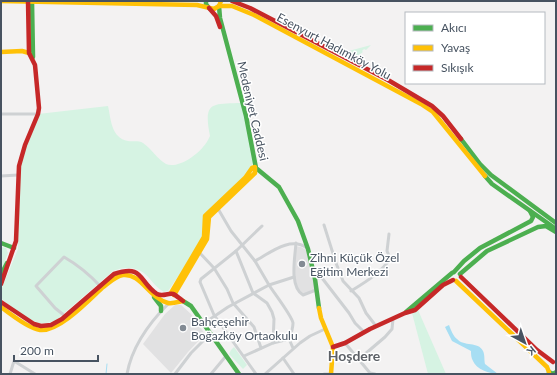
<svg xmlns="http://www.w3.org/2000/svg" width="557" height="375" font-family="Lato,sans-serif">
<rect width="100%" height="100%" fill="#f3f2f2"/>
<g fill="#e1e1e2">
<polygon points="295,246 301,247 306,250 315,288 313,291 303,295 300,293 294,277"/>
<polygon points="175,305 181,305 191,314 205,334 188,352 171,373 143,344 165,314"/>
</g>
<g fill="#d6f3e3">
<polygon points="371,45 366,50 364,49 362,51 363,52 354,58 343,53 345,52"/>
<path d="M242,103L254,158L252,168L216,205L197,249L168,291L164,292C154,286 152,280 145,274C136,266 123,267 113,271L55,321C50,322 45,324 39,323C27,320 13,309 4,301L1,298V290L18,249L19,166L38,114L108,106C111,119 111,138 128,141C133,142 138,140 143,143C151,148 157,159 166,164C177,169 196,156 203,147C206,144 208,140 210,136C203,101 212,104 242,103Z"/>
<polygon points="1,247 6,248 8,253 1,272"/>
<polygon points="418,310 446,374 428,374 412,313"/>
<polygon points="234,347 247,365 243,369 229,354 231,350"/>
</g>
<path fill="#a7def3" d="M449,325C451,330 453,336 457,339C464,347 478,341 483,351C485,355 484,360 485,364L498,374C490,374 476,369 473,361C471,358 471,354 471,351L452,341L445,327Z"/>
<g fill="none" stroke-linecap="round" stroke-linejoin="round">
<polyline stroke="#a7def3" stroke-width="1" points="106,374 107,364"/>
<g stroke="#ced1d3" stroke-width="3">
<polyline points="1,114 38,114"/>
<polyline points="1,176 18,175"/>
<polyline points="324,225 336,263 343,281 359,298 366,313 376,326"/>
<path d="M296,243C295,257 289,287 303,295L316,290"/>
<polyline points="198,251 214,268 227,289 233,303 254,327 261,348"/>
<polyline points="236,251 253,293 267,303 272,312 274,319 273,343"/>
<path d="M255,261C270,253 290,236 307,248"/>
<polyline points="315,278 322,278 349,313 355,323 364,332"/>
<path d="M351,291C364,283 384,271 390,258L387,251L389,234"/>
<path d="M65,316L55,308L36,286L64,257C78,265 89,274 100,286"/>
<polyline points="203,324 228,307 269,285 255,261 231,231 217,207"/>
<path d="M289,339C291,334 293,329 293,323C292,316 274,293 269,285L294,277"/>
<polyline points="345,343 370,373 375,374"/>
<polyline points="244,356 273,343 289,339 293,348"/>
<polyline points="283,358 294,374"/>
<polyline points="358,360 385,337 392,329 393,319"/>
<polyline points="10,374 14,361 35,374"/>
<path d="M127,374C132,346 150,322 169,303"/>
<polyline points="175,374 191,353 210,334"/>
<polyline points="211,374 226,356"/>
<polyline points="256,374 214,315 200,282 201,279 236,251 262,226"/>
<polyline points="265,374 300,343 310,336 325,329"/>
<polyline points="324,374 331,374"/>
</g>
<g stroke="#4caf50" stroke-width="4.5">
<polyline points="32,1 33,57"/>
<polyline points="206,1 206,4 209,8"/>
<polyline points="219,6 220,18 246,116 256,168 279,187 298,221 308,249 315,279 319,308"/>
<polyline points="461,139 480,164 491,175 556,223"/>
<polyline points="485,176 492,184 556,229"/>
<polyline points="1,243 14,248"/>
<polyline points="454,272 464,261 480,248 531,221 533,217 530,211"/>
<polyline points="460,274 487,251 538,227 546,226 556,232"/>
<polyline points="1,275 7,263"/>
<polyline points="154,297 161,306 161,311"/>
<polyline points="183,301 191,306 239,374"/>
<polyline points="406,312 452,273"/>
<polyline points="549,372 553,374 556,372"/>
</g>
<g stroke="#ffc107" stroke-width="4.5">
<polyline points="1,1 197,5 214,9 219,6 221,1"/>
<polyline points="219,6 232,6 254,15 421,104 433,112 485,176"/>
<polyline points="1,52 22,51 29,53"/>
<polyline points="456,281 547,367 549,372"/>
<polyline points="171,293 204,237 205,216 245,178 252,168 255,167 255,173 209,217 207,239 174,295"/>
<path d="M1,307C10,314 29,329 40,330C59,332 89,300 102,288C108,284 115,276 123,275C141,273 149,298 168,303C172,304 178,302 183,301"/>
<polyline points="319,308 321,318 333,347 331,374"/>
</g>
<g stroke="#c62828" stroke-width="4.5">
<polyline points="232,1 250,8 388,80 432,106 443,116 461,139"/>
<polyline points="209,8 216,16 220,27"/>
<polyline points="461,277 537,350 553,362"/>
<polyline points="1,284 16,241 19,166 25,145 38,114 39,108 35,65 29,53 28,1"/>
<path d="M1,302L34,324L41,326L51,325L62,319L114,274C144,264 138,281 157,294C163,297 167,293 173,294C176,295 180,299 183,301"/>
<polyline points="333,347 345,343 370,329 405,313 415,310 443,285 453,280"/>
</g>
</g>
<g fill="#838b94" stroke="#fff" stroke-width="1.5">
<circle cx="302" cy="264" r="4"/>
<circle cx="183" cy="328" r="4"/>
</g>
<g text-anchor="middle" dominant-baseline="central" stroke-width="3" stroke-linejoin="round" paint-order="stroke">
<g font-size="12" fill="#475361" stroke="#fff">
<text transform="translate(334 46) rotate(28)">Esenyurt Hadımköy Yolu</text>
<text transform="translate(253 111) rotate(77)">Medeniyet Caddesi</text>
</g>
<g font-size="12" fill="#475361" stroke="#fff" text-anchor="start">
<text x="310" y="257">Zihni Küçük Özel<tspan x="310" dy="14">Eğitim Merkezi</tspan></text>
<text x="191" y="321">Bahçeşehir<tspan x="191" dy="14">Boğazköy Ortaokulu</tspan></text>
</g>
<g font-size="14" font-weight="bold" fill="#5d6167" stroke="#fff">
<text x="354" y="355">Hoşdere</text>
</g>
</g>
<rect width="557" height="375" fill="none" stroke="#475361" stroke-width="4"/>
<rect x="405" y="12" width="140" height="72" fill="#ffffff" stroke="#b5bac0"/>
<rect x="413" y="25" width="20" height="6" fill="#4caf50" stroke="#b5bac0"/>
<text x="441" y="32" font-size="12" fill="#475361">Akıcı</text>
<rect x="413" y="45" width="20" height="6" fill="#ffc107" stroke="#b5bac0"/>
<text x="441" y="52" font-size="12" fill="#475361">Yavaş</text>
<rect x="413" y="65" width="20" height="6" fill="#c62828" stroke="#b5bac0"/>
<text x="441" y="72" font-size="12" fill="#475361">Sıkışık</text>
<g transform="translate(525 343) rotate(140)" stroke="#ffffff" stroke-width="3" paint-order="stroke">
<path d="M0-3L7 15L0 10L-7 15Z" fill="#475361"/>
<text y="-6" font-size="11" font-weight="bold" text-anchor="middle" fill="#475361">K</text>
</g>
<path d="M14 355v6h84v-6" fill="none" stroke="#475361" stroke-width="2"/>
<text x="20" y="355" font-size="12" fill="#475361" stroke="#ffffff" stroke-width="3" paint-order="stroke">200 m</text>
</svg>
